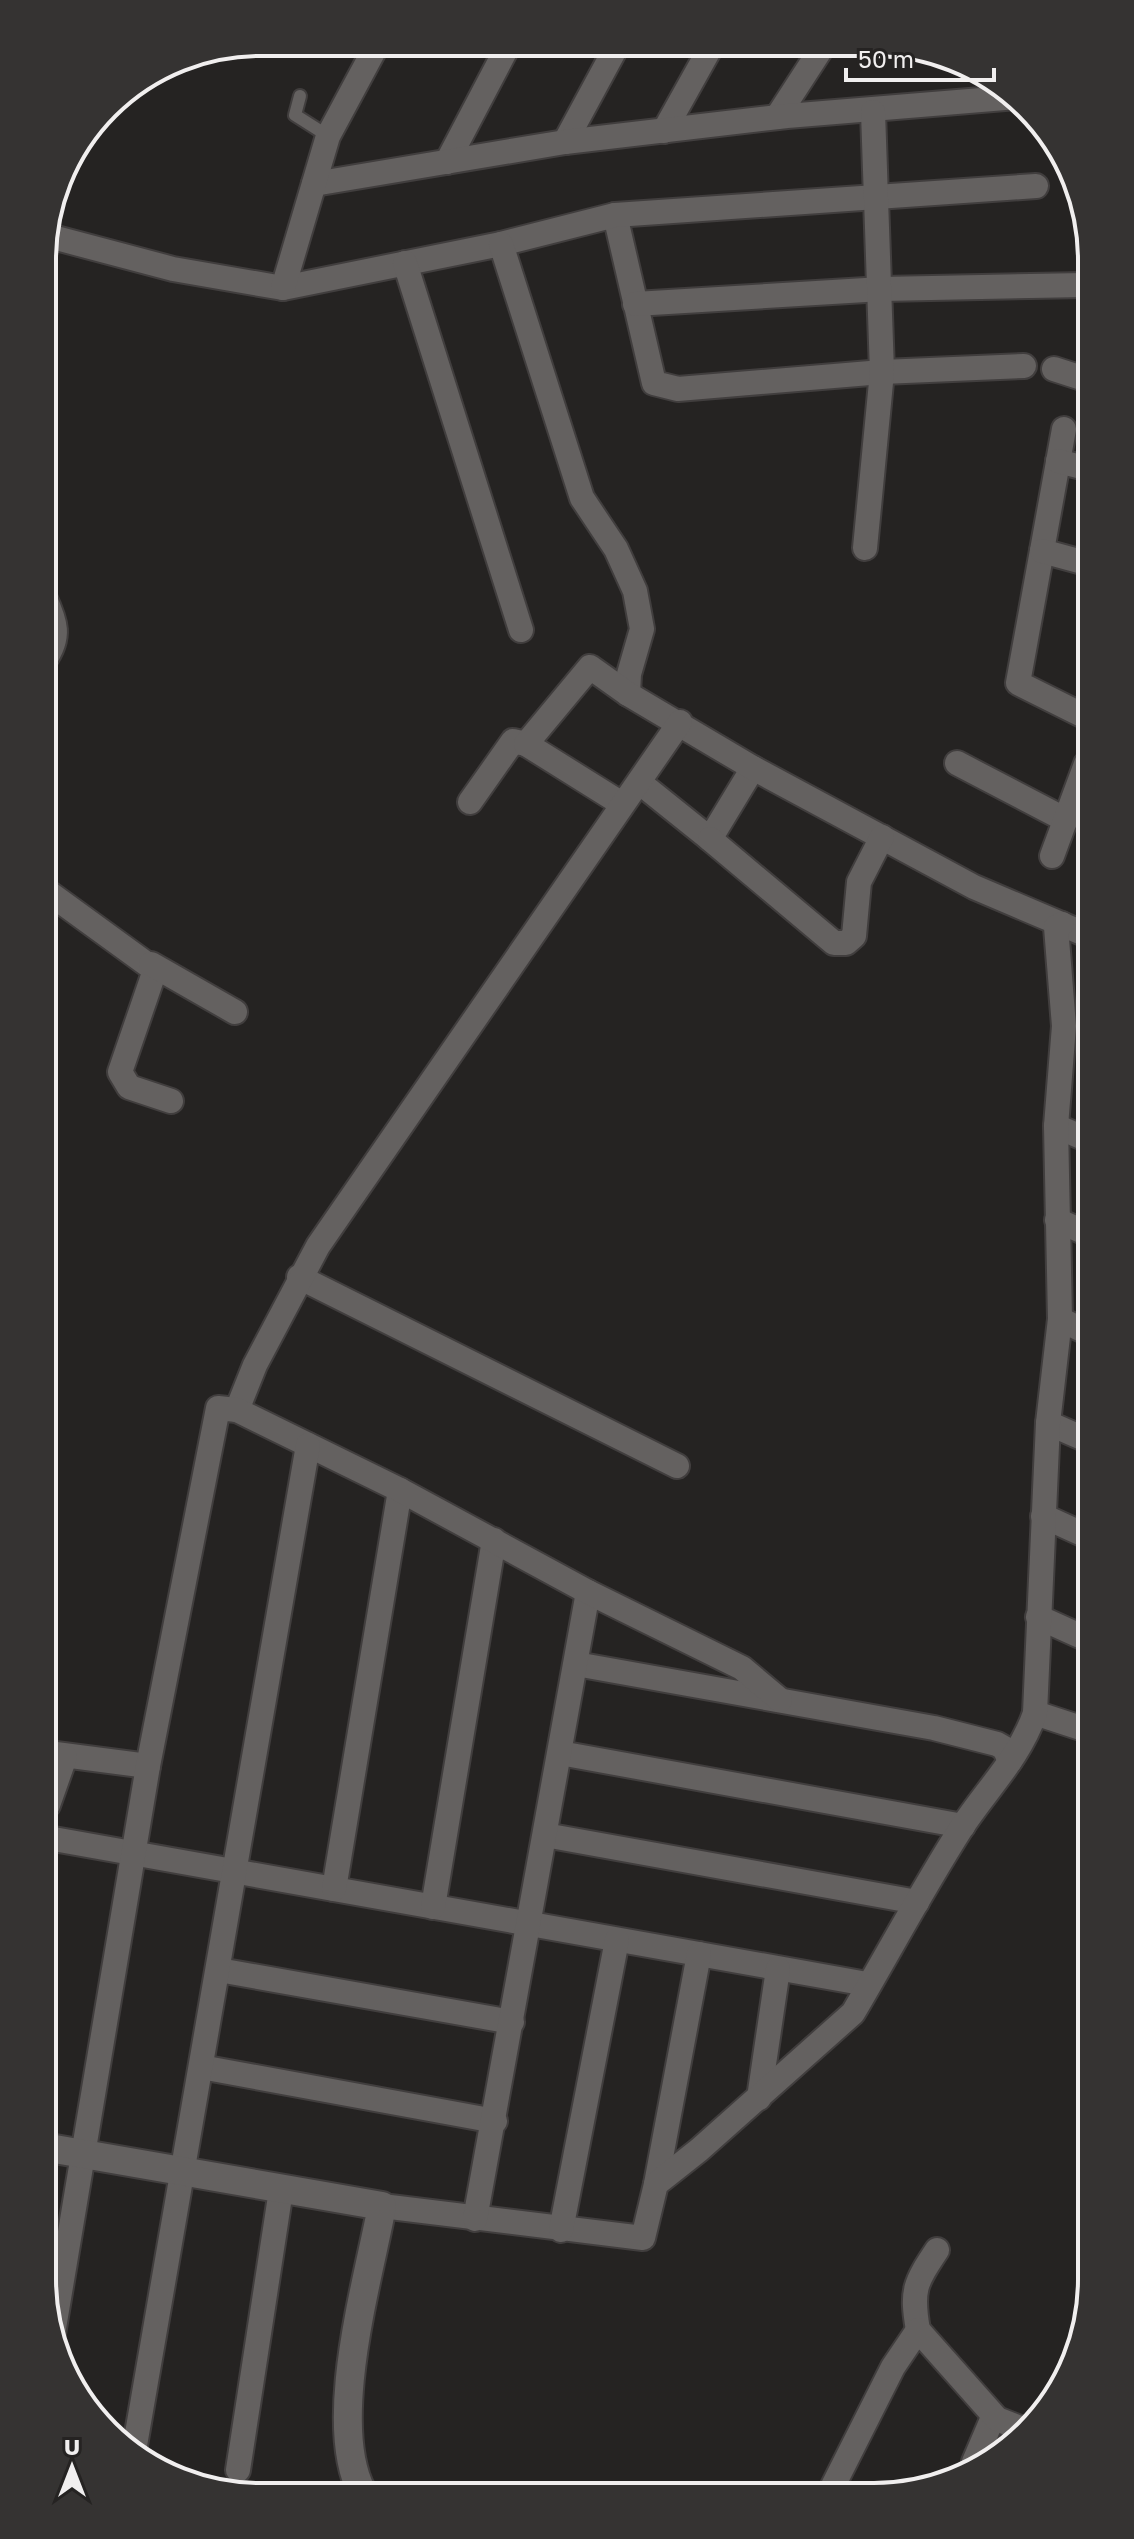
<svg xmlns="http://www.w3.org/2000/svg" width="1134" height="2539" font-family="'Golos Text',sans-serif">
<rect width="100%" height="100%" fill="#252322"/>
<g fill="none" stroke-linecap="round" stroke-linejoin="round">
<g stroke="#413e3e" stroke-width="16">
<polyline id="service" points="300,96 295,115 328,136"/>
</g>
<g stroke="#413e3e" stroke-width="28">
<g id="minor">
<polyline points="777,117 823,46"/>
<polyline points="664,131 712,45"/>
<polyline points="565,142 618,44"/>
<polyline points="447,162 509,44"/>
<polyline points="314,184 565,142 787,116 1018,97"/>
<polyline points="615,215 654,383 678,389 882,372 1024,366"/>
<polyline points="45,235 173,269 283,288 501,244 615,215 1036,186"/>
<polyline points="501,244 582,498 616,549 635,591 642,629 629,674 628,694"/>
<polyline points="405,263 521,630"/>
<polyline points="283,288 328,136 378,43"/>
<polyline points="635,304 882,289 1085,285"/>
<polyline points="1054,369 1085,379"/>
<polyline points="1064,429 1018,683 1086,717"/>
<polyline points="1058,461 1085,468"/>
<polyline points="865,548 882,372 873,112"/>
<polyline points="1042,551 1086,563"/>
<path d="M44,597C56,622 61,637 44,661"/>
<polyline points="957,763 1066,820"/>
<polyline points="639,782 710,839 753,768"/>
<polyline points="470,802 513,741 526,744"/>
<polyline points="622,804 526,744 590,667 628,694 753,768 974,887 1087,935"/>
<polyline points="710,839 834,943 846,943 854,936 859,882 882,837"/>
<polyline points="1052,856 1086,764"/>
<polyline points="45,890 155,970 120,1072 129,1087 171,1101"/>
<polyline points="151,964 235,1012"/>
<polyline points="1056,1126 1088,1140"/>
<polyline points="1057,1220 1088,1234"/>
<polyline points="299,1277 677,1466"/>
<polyline points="1060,1319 1088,1333"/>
<polyline points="237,1410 255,1365 318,1246 680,722"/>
<polyline points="1048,1423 1089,1441"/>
<polyline points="1043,1516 1089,1537"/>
<polyline points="1038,1617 1089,1640"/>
<polyline points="576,1664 934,1728 997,1744 1004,1748 1010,1761"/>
<polyline points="1035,1713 1090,1731"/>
<polyline points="48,1753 148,1766"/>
<polyline points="560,1753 963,1826"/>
<polyline points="48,1805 65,1757"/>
<polyline points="545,1835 917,1902"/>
<polyline points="48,1838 867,1984"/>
<polyline points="334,1889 400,1490"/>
<polyline points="433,1907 494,1540"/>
<polyline points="219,1970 512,2022"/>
<polyline points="201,2067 495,2121"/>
<polyline points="759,2098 778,1969"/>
<polyline points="656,2184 699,1954"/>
<path d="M382,2206L643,2238L656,2184L699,2150L853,2013C889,1952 923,1888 962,1827C987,1789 1020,1757 1035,1713L1048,1423L1060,1319L1056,1126L1064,1026L1056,927L1062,924"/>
<polyline points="475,2219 588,1592"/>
<polyline points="561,2230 617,1940"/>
<path d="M918,2330C911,2290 915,2283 937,2250"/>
<polyline points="52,2340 148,1766 218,1408 237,1410 400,1490 588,1592 742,1668 780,1700"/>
<polyline points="134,2451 308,1445"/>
<polyline points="974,2462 991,2422 997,2419"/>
<polyline points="238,2470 281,2190"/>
<polyline points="831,2490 893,2367 918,2330 997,2419 1025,2430"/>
</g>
</g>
<g stroke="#413e3e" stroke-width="32">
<path id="tertiary" d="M49,2148L382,2206C368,2281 326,2423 362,2492"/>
</g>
<use href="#service" stroke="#646160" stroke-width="12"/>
<use href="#minor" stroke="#646160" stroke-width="24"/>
<use href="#tertiary" stroke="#646160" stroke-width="28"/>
</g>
<path d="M0 0H1134V2539H0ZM260 56H874A204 204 0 0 1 1078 260V2279A204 204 0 0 1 874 2483H260A204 204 0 0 1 56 2279V260A204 204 0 0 1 260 56Z" fill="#353332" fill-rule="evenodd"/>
<path fill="none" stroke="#f1efef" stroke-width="4" d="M260 56H874A204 204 0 0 1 1078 260V2279A204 204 0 0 1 874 2483H260A204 204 0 0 1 56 2279V260A204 204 0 0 1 260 56Z"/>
<g transform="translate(72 2467)" stroke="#252322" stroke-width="6" paint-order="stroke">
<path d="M0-6L14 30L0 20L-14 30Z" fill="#f1efef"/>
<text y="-12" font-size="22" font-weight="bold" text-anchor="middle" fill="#f1efef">U</text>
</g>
<path d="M846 68v12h148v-12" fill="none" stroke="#f1efef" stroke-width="4"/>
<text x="858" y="68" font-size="24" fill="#f1efef" stroke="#252322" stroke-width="6" paint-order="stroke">50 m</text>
</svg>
